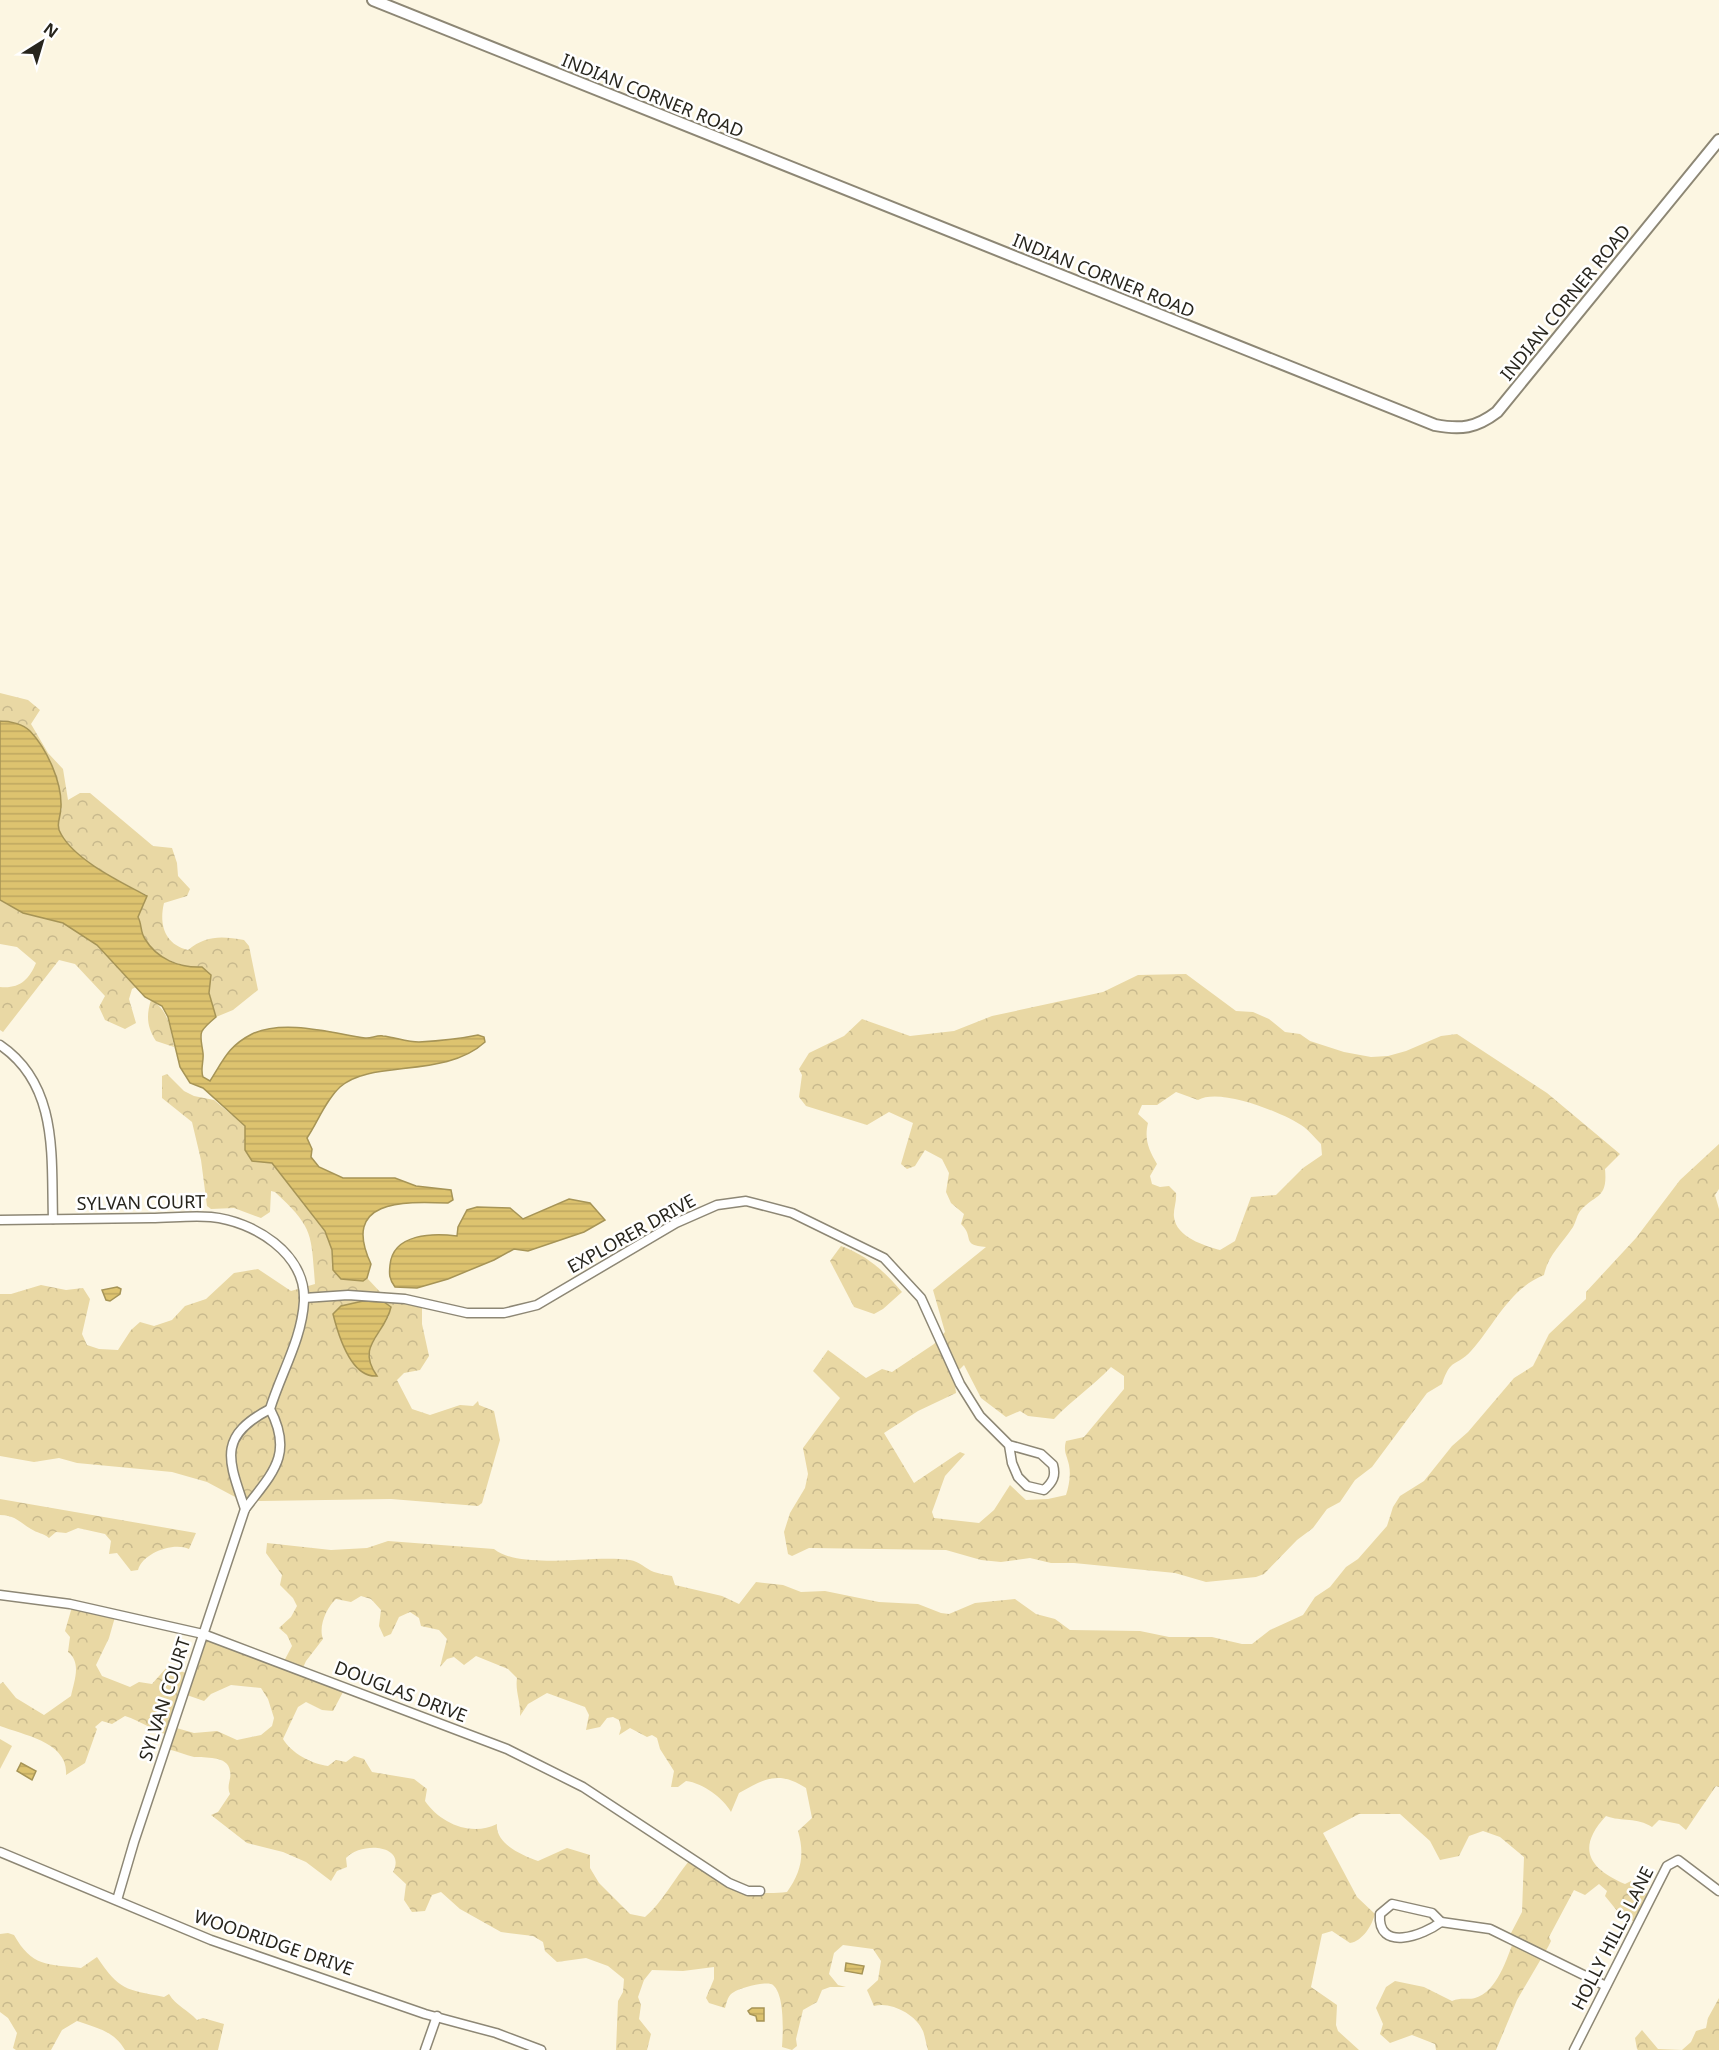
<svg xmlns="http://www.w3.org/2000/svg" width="1719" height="2050" font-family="'Noto Sans',sans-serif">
<defs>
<pattern id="forest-crowns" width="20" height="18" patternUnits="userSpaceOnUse" patternTransform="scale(1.5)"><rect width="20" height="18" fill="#e9d8a4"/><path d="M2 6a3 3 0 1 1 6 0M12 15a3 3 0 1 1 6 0" fill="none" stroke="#c8b98d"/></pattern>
<pattern id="water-rules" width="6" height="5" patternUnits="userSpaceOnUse" patternTransform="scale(1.5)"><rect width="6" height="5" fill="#ddc36f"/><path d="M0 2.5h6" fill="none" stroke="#bea760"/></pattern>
</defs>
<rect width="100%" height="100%" fill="#fcf6e2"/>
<polygon fill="#e9d8a4" points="0,1739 12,1746 0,1769"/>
<g fill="url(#forest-crowns)" fill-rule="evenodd">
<path d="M0,693L28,700L40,710L31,724L48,753L63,769L68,800L80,793H90L153,846L172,848L177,863L178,876L190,889L187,896L164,903C159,924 164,944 188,950C206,935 222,936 244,940L249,946L258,990L233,1010L216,1017L202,967C176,968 135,950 138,917C138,911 145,902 147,895C125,884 63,854 58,827C57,821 60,814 62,809L12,722L0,720Z"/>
<path d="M0,900C19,913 40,915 61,923C92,933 114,964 136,987L132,989L129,999L136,1023L125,1029L105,1020L99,1007L105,996L75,964L59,960L3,1032L0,1030V987C19,989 29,980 36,963L17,947L0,944Z"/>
<path d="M1186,974L1236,1011L1253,1012L1269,1019L1285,1032L1300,1034L1310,1041L1344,1052L1371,1057L1388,1056L1406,1051L1441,1036L1457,1034L1547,1093L1620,1154L1605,1169C1608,1199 1595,1194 1581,1210C1577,1214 1576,1222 1573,1227C1562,1244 1548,1255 1544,1275C1509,1289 1495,1324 1471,1351C1455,1368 1451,1357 1442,1384L1427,1393L1372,1467L1355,1480L1340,1502L1327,1509L1313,1528L1297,1540L1264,1574L1256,1577L1206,1582L1175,1573L1074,1563H1051L1030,1558L1001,1562L981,1560L946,1550L809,1548L792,1556L788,1554L784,1532L790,1513L805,1488L808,1474L803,1448L840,1398L813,1371L828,1350L866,1378L882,1369L892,1372L934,1344L945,1332L933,1290L986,1247C960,1245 975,1237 961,1224L964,1214L951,1203L946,1192L949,1173L942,1159L925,1150L915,1166L907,1169L901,1164L913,1123L889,1112L867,1125L806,1106L799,1097L802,1075L799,1069L809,1053L844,1036L862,1019L910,1036L954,1031L992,1016L1103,992L1138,975ZM1176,1092L1198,1100C1220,1087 1284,1113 1304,1127C1310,1132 1316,1139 1321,1144L1322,1155L1303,1168L1276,1195L1251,1197L1235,1241L1220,1250C1205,1246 1176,1237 1174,1217C1173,1210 1177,1201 1176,1193L1169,1186L1160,1187L1152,1184L1150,1176L1157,1164C1149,1150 1144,1140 1148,1123L1138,1114L1142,1105H1157ZM964,1365L981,1398L1006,1417L1020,1411L1028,1416L1054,1419C1072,1400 1093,1386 1111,1367L1124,1376V1389L1084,1437L1066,1441C1063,1452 1067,1455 1069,1465C1071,1475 1069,1486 1066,1495L1048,1499L1026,1500L1010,1485L994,1510L979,1523L934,1518L932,1512L945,1476L965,1454L960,1452L914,1483L884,1433L918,1411L956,1393L953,1369H960Z"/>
<path d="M151,1000C169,1010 170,1028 174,1047L156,1041C147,1027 146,1016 151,1000Z"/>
<path d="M167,1074L184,1091L194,1096L214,1100L245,1126V1150L252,1161L272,1162L325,1231L332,1250L333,1270L363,1281L367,1278L382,1294L422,1305V1324L429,1356L420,1370L404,1373L397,1380L412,1409L430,1415L460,1405L473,1406L478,1401L479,1405L494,1411L500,1440L482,1503L478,1506L391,1499L260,1501L237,1498L207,1482L172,1472L77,1463L59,1458L34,1462L0,1456V1294H11L41,1285L66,1290L83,1288L90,1299L82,1334L87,1345L99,1349L118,1350L131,1330L140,1322L154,1326L172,1320L185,1306L206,1299L234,1273L258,1269L291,1291L315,1284C311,1234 314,1228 275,1192L271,1191L270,1212L261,1218L234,1208L211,1209L207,1206L201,1160L192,1122L162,1098V1076ZM363,1301L389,1316L369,1349V1365L366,1375L352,1361L341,1306Z"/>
<path d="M1719,1144V1189L1715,1195L1719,1209V1787L1716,1786L1686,1830L1679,1824L1659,1820L1652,1827C1637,1817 1622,1822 1606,1816C1577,1847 1587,1868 1625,1884L1631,1881L1650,1896L1636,1923L1618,1912L1605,1896L1607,1891L1599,1884L1585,1895L1574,1890L1549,1937L1551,1941L1548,1947L1517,2000L1496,2050H1436L1435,2044L1412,2035L1390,2043L1380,2034L1383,2024L1376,2008L1386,1987L1395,1981L1424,1987L1452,2001C1461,1997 1467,2000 1475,1998C1497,1992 1507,1958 1514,1940L1510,1935L1522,1912L1524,1857L1500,1837L1483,1831L1469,1836L1459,1856L1440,1860L1430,1841L1400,1814H1359L1323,1833L1357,1897L1375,1914C1372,1925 1363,1941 1350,1943L1332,1931L1322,1934L1311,1987L1337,2005L1336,2025L1338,2031L1359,2050H928C926,2044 925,2036 923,2031C916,2014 890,2001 874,2006L867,1990L878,1980L881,1961L873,1949L843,1945L834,1953L829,1974L838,1985L846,1987H830L822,1990L817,2002L803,2010L796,2039L797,2046L792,2050L782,2047C783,2033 785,1995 773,1985C768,1980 740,1988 734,1992C728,1995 727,2001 725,2008L709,2003L706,1998L714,1979V1967L683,1971L652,1970L644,1980L638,1997L641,2005L639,2019L651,2034L647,2050H616L618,2001L623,1992L624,1979L608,1966L586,1958L557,1962L545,1951L543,1942L533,1936L501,1932L460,1909L441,1892L432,1895L425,1911L412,1912L404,1900L406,1884L393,1872C407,1845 362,1841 346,1858L347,1867L337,1871L331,1881L306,1862L283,1852L247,1843L211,1815L218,1812L230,1794C226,1785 232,1779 230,1771C228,1755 204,1758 194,1757C186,1755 176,1751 167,1749L168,1735C152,1730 141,1721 125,1716L112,1724L102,1721L95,1727L97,1729L85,1763L66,1775C69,1742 23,1735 0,1726V1684L3,1682L16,1698L44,1715L71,1696C74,1681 82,1663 68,1652L70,1637L65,1631L72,1607L115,1617L109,1638L96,1665L102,1676L130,1687L139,1682L152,1684L167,1667L186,1673L201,1637L282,1665L292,1646L287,1635L279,1628L291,1617L297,1606L293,1598L280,1585L282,1575L266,1553L267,1543L331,1550L367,1548L388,1541L494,1549C522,1571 592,1554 630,1560C639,1561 646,1569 654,1572C660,1574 667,1575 672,1576L675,1585L722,1596L739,1604L756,1582L783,1585L801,1592L825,1591L879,1602L918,1604L941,1613L949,1614L975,1603L1015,1599L1036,1614L1055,1619L1070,1630L1140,1631L1169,1637H1212L1242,1644H1252L1270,1630L1303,1615L1315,1597L1330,1587L1346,1567L1358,1559L1387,1526L1393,1507L1400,1496L1424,1481L1452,1446L1468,1432L1514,1378L1533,1366L1549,1334L1586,1299V1292L1636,1238L1680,1180ZM361,1596L371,1599L381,1610L379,1626L384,1637L391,1634L399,1617L410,1612L419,1618L421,1626L439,1630L447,1639L440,1667L447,1659L454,1657L464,1665L476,1656L508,1669L517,1678C515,1692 521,1702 520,1716L528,1704L547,1693L585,1707L589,1715L586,1730L600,1727L607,1718L613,1717L619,1720L621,1728L619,1735L630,1728L647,1737L652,1735L657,1738L660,1749L674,1771L671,1787H678L686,1781C703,1783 723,1798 731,1812L739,1793C765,1779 778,1770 806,1788L812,1818L798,1831C805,1855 801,1872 787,1892C741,1897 726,1883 689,1861C675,1878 661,1904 645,1917L630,1914L599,1883L590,1868V1855L567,1848L538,1861C522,1855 495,1844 497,1824C471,1837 440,1823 425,1801L427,1789L414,1779L372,1772L364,1759L354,1756L346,1762L336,1760L328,1766C312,1764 291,1753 283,1739L298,1707L306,1702L322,1710L333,1711L343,1692L342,1690L301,1672L306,1661L323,1639C318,1626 327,1607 336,1599L351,1602ZM231,1685L261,1688L268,1699L274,1718L272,1726L261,1735L237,1740L217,1731L194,1733L173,1727L184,1694L204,1701L211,1694Z"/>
<path d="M841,1246C868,1256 884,1271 902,1292L883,1309L874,1314L854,1307L830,1261Z"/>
<path d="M0,1499L196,1533L189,1549C173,1542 143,1553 138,1570L131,1571L117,1553L109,1554L111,1541L105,1534L78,1528L66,1533L56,1532L49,1538C43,1533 37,1533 31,1529C19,1522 15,1515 0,1515Z"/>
<path d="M8,1933L14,1935C32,1967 47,1964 81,1968L97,1957C120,1991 125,1989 164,1997L169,1994C176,2006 188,2010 197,2020L203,2018L224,2024L218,2050H125C114,2031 97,2028 77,2021L62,2030L51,2050H16L13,2048L17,2033L8,2018L0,2012V1934Z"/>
<polygon points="1719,1998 1719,2050 1638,2050 1637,2049 1635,2038 1642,2030 1658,2049 1682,2050 1691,2042 1696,2031 1706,2028 1708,2018"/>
</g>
<g fill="url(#water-rules)" stroke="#a69456" stroke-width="1.5">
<path d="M0,721C10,721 23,724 30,731C47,749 62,782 61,807C61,817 55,825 61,834C76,861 121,882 147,896L138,917C142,924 140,932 145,939C157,959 179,968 202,967L211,975L209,993L216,1017C197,1033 200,1032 203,1053C204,1062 200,1069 203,1077L210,1081C223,1061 228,1046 252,1034C284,1019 332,1033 365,1038C371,1039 376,1035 383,1036C394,1037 407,1042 419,1042C438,1041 459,1039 478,1035L484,1037L485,1042C445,1079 371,1059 340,1087C325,1101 318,1122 307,1138L312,1149L311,1157L319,1167L343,1178H395L416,1186L451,1190L453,1200L448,1203C402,1201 341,1200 371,1264L367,1278L363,1281L341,1279L333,1270L332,1250L325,1231L272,1163L252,1161L245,1150V1126L203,1088L190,1083L180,1067L168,1017L162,1006L145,997L97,945L63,923L23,913L0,900Z"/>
<path d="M569,1199L590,1203L605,1220L584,1232L528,1251L514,1249L494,1260L448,1279L417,1288L395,1287C389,1279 389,1274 390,1265C393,1233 434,1233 457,1236L458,1227L467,1210L477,1207L510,1208L523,1219Z"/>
<polygon points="117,1287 121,1289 120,1294 110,1301 106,1300 102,1290"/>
<path d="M363,1301L384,1302L391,1307C385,1335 355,1345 377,1376C351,1378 338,1334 333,1314L341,1306Z"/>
<polygon points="21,1763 36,1771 32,1780 17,1771"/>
<polygon points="846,1963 864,1966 862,1974 845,1971"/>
<polygon points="752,2008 764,2008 764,2021 757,2021 756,2016 750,2014 748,2011"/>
</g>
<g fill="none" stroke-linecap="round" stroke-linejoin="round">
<g stroke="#8d8775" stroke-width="11">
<g id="street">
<path d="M0,1045C59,1085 51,1157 53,1219"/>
<path d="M0,1220C50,1219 101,1219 151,1218C170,1218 192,1215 211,1217C253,1221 306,1253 304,1301C302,1339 281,1373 270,1409C294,1455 272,1473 245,1509L134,1842L117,1900"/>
<path d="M304,1298L348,1295L405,1299L467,1313H504L537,1305L676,1223L717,1205L746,1201L792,1213L884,1258L921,1298L960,1384L980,1416L1009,1445L1012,1463L1018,1477L1027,1486L1044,1490C1053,1482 1056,1476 1053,1465L1041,1454L1009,1445"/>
<path d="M245,1509C229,1461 216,1437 270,1409"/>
<polyline points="0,1595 70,1604 203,1634 507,1749 583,1787 729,1883 748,1891 760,1891"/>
<polyline points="0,1852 211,1940 425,2014 496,2033 541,2050"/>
<path d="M1392,1904L1432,1913L1441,1922C1424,1935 1377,1953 1380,1914Z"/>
<polyline points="1441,1922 1490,1929 1606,1986"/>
<polyline points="425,2050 437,2016"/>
<polyline points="1574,2050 1667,1866 1678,1860 1719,1891"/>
</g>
</g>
<g stroke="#8d8775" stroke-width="14">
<path id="secondary" d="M373,0L1435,425C1461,430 1476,428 1497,412L1719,140"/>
</g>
<use href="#street" stroke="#fff" stroke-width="8"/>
<use href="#secondary" stroke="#fff" stroke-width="10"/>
</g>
<g text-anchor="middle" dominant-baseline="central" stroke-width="5" stroke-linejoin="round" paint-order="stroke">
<g font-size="18" fill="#27251d" stroke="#fff">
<text transform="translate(653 95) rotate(22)">INDIAN CORNER ROAD</text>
<text transform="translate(1104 275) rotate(22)">INDIAN CORNER ROAD</text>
<text transform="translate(1565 302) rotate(-51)">INDIAN CORNER ROAD</text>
<text transform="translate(141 1202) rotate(-1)">SYLVAN COURT</text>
<text transform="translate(631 1233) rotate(-29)">EXPLORER DRIVE</text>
<text transform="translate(401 1691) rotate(21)">DOUGLAS DRIVE</text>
<text transform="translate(164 1699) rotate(-72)">SYLVAN COURT</text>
<text transform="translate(1612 1938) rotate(-63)">HOLLY HILLS LANE</text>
<text transform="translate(274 1942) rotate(19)">WOODRIDGE DRIVE</text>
</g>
</g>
<g transform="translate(42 42) rotate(37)" stroke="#ffffff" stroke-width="4.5" paint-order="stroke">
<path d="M0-4.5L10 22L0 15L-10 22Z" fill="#27251d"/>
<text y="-9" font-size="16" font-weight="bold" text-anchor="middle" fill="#27251d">N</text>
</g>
</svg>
